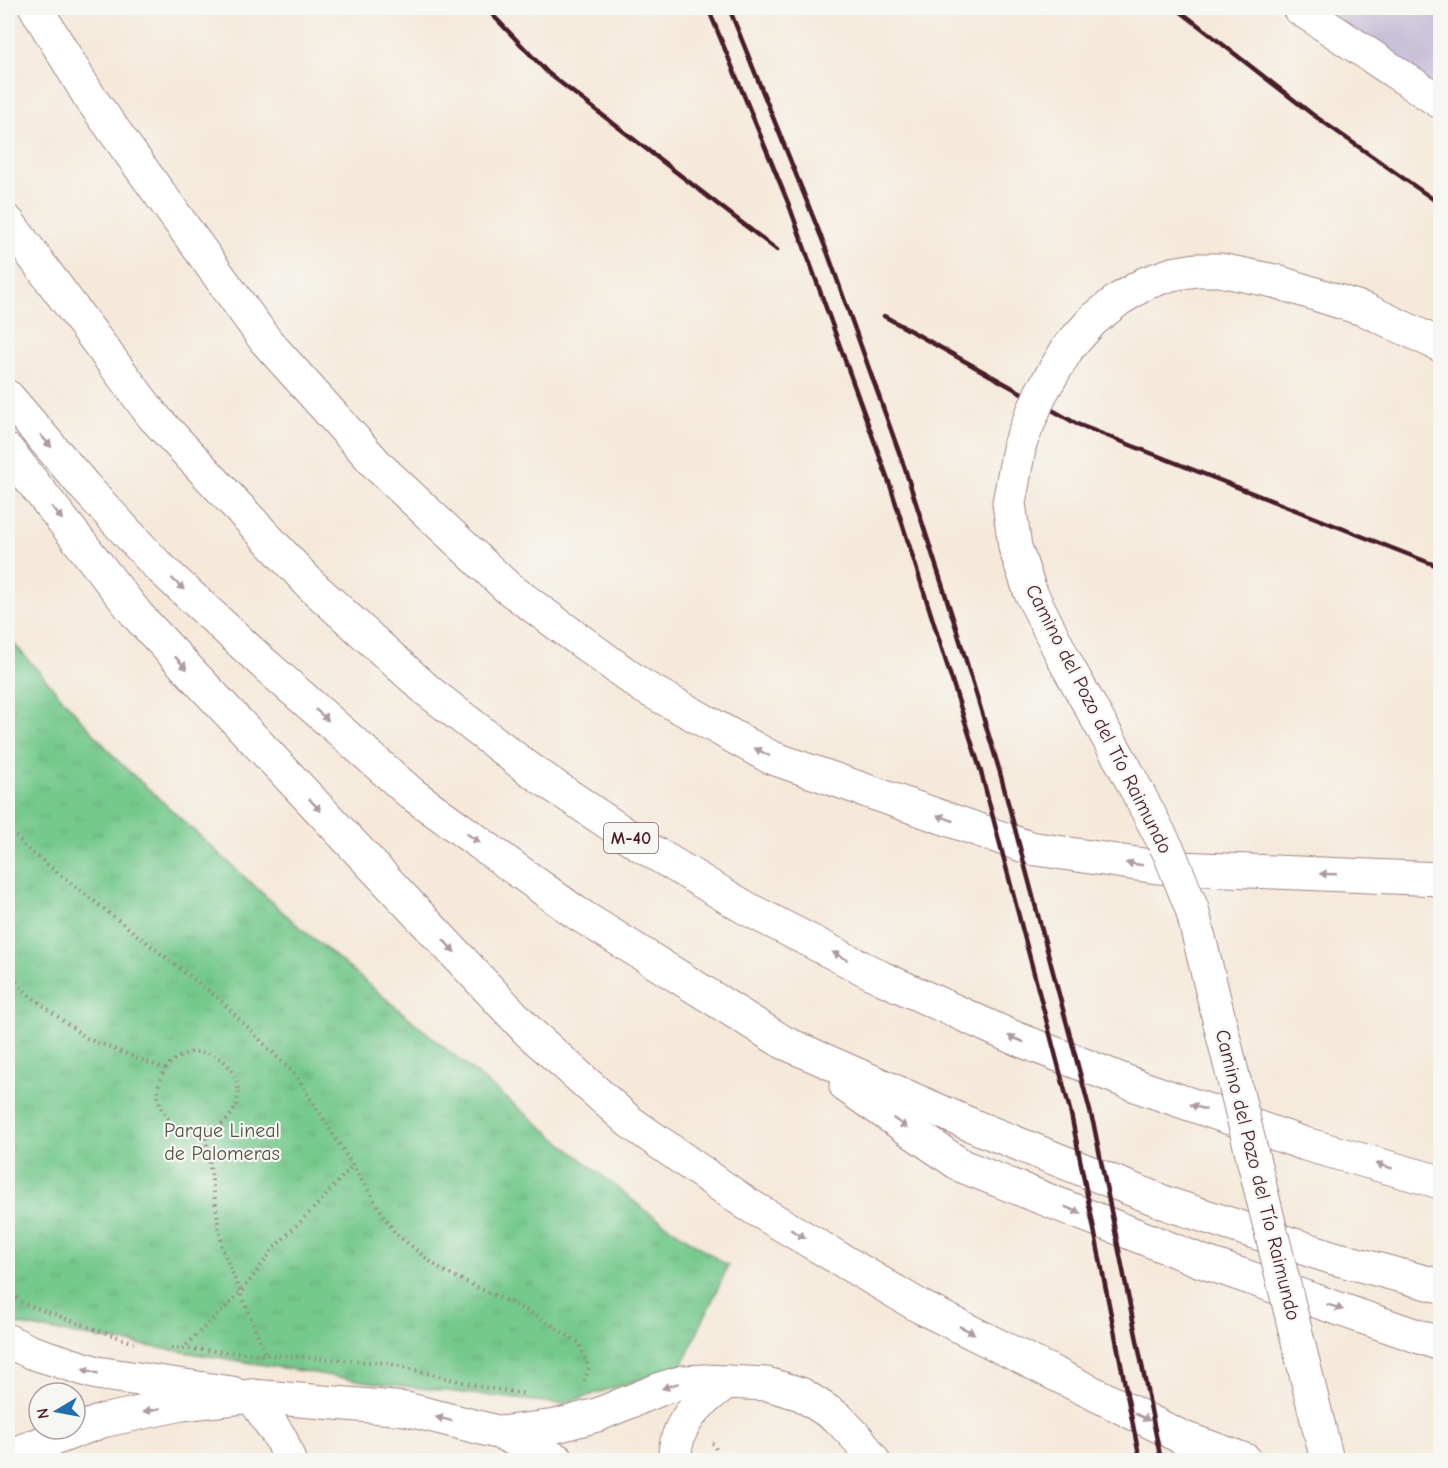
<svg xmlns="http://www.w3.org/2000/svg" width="1448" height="1468" font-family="'Comic Neue',sans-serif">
<defs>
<pattern id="park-tufts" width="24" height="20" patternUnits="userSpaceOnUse" patternTransform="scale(1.5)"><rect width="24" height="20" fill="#75c98c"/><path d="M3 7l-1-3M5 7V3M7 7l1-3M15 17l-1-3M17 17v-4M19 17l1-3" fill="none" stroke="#67ac79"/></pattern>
</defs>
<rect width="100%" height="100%" fill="#f6f6f2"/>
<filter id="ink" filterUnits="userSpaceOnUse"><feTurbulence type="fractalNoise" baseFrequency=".0167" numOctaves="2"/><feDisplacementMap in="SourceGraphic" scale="12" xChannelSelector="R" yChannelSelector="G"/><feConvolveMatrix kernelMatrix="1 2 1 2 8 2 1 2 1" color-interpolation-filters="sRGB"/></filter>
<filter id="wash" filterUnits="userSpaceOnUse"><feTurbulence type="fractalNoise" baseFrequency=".008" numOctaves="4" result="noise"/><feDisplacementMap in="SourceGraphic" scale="24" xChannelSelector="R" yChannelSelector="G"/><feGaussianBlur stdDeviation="1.35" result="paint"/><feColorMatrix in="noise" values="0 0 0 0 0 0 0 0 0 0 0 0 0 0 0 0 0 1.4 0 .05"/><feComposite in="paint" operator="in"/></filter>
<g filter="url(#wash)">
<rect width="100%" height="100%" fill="#f5e9d9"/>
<polygon fill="#c8bfd8" points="1284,8 1440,8 1440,123 1410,103"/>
<polygon fill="url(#park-tufts)" stroke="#60745c" stroke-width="1.5" points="8,637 119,762 296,924 486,1082 646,1211 728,1266 682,1366 562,1404 375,1383 13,1324 8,1320"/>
</g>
<g filter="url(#ink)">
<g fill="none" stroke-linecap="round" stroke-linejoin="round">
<g stroke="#a08482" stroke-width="35">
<g id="minor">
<polyline points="1299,8 1440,102"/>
<polyline points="1068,348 1093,320 1118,300 1146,283 1172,274 1196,270 1220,270 1274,281 1366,310 1440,345"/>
<polyline points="1020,443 1009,503 1015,547 1030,591 1067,665 1125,768"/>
<polyline points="8,1341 31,1352 97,1373 232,1393"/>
</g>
</g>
<g stroke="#a08482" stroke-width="35">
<g id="major">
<polyline points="252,1396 281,1439 289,1460"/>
<polyline points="501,1433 556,1426 597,1415 663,1388 683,1382 705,1381 767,1384 801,1394 838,1418 859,1440 873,1460"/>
<polyline points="8,1456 102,1421 182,1404 252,1396 406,1409 501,1433 557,1460"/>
<path d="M675,1460C674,1423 699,1402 727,1382"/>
</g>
</g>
<g stroke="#a08482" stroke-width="35">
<g id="highway">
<polyline points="36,8 89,96 266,341 379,467 507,587 642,686 770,757 1030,848 1157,867 1440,879"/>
<polyline points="8,222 153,416 311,585 428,691 525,766 641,845 746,908 882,978 1010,1036 1143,1088 1305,1144 1440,1182"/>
<polyline points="8,397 85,487 156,564 262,662 412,794 575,912 783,1042 976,1127 1171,1205 1334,1258 1440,1286"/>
<polyline points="8,451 138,616 529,1032 630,1122 747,1204 921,1307 1181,1437 1245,1460"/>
<polyline points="846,1086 962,1166 1201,1261 1440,1344"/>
</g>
</g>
<g stroke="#a08482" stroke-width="4" stroke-dasharray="1.5 4.5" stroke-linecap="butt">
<polyline points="8,827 26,848 219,999 297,1077 395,1233 441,1270 534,1314 579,1343 589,1368 582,1385"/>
<polyline points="8,973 28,994 86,1038 165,1069"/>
<circle cx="198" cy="1092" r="40"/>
<polyline points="205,1132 222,1248 266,1355"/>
<polyline points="8,1289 22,1303 134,1343"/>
<polyline points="171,1348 387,1363 482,1387 526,1394"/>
<polyline points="182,1349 241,1292 274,1248 321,1201 353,1165"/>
<polyline points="712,1443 714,1444 720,1460"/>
</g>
<use href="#minor" stroke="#fff" stroke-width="33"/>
<use href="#major" stroke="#fff" stroke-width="33"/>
<use href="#highway" stroke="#fff" stroke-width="33"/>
<g stroke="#4a1f2b" stroke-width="4.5">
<polyline points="486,8 548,73 777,250"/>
<polyline points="708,8 789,205 890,485 981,772 1071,1114 1140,1460"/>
<polyline points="729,8 828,254 905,469 957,631 999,769 1094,1126 1161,1460"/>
<polyline points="1176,8 1312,114 1440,204"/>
<polyline points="884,316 1077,424 1440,567"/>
</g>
<g stroke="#a08482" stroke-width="35" stroke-linecap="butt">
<g id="minor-bridge">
<polyline points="1020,443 1041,393 1068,348"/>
<polyline points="1125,768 1169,852 1192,909 1327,1460"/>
</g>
</g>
<use href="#minor-bridge" stroke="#fff" stroke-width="33"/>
</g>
<defs><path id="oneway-solid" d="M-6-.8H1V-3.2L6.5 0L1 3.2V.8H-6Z" transform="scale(1.5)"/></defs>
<g fill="#ae9aa0">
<use href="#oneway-solid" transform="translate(46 441) rotate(49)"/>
<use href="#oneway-solid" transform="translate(57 513) rotate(51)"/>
<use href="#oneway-solid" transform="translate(178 584) rotate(43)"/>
<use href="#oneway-solid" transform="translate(181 663) rotate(47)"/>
<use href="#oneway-solid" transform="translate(322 715) rotate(41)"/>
<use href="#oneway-solid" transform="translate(762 752) rotate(-152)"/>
<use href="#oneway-solid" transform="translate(315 805) rotate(47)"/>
<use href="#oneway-solid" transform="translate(945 818) rotate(-160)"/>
<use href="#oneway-solid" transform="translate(473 838) rotate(36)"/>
<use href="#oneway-solid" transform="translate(1134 864) rotate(-172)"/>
<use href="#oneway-solid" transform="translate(1328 874) rotate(-178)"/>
<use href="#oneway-solid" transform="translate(449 946) rotate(47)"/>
<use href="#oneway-solid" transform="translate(840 956) rotate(-153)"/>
<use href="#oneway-solid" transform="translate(1016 1039) rotate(-158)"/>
<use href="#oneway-solid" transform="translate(1198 1107) rotate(-161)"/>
<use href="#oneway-solid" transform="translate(900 1123) rotate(35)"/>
<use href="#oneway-solid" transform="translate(1384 1166) rotate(-164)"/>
<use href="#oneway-solid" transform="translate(1073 1210) rotate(22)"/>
<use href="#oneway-solid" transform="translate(798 1234) rotate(31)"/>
<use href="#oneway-solid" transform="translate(1335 1307) rotate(19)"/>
<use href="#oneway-solid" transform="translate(967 1330) rotate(26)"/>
<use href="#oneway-solid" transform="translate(90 1371) rotate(-164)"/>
<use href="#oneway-solid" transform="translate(670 1386) rotate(162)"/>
<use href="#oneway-solid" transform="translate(152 1410) rotate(168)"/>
<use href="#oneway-solid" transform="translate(1142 1417) rotate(26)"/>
<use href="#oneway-solid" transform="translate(444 1419) rotate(-166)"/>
</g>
</g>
<g text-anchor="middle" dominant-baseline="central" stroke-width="4.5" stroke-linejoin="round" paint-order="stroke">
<rect fill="#f6f6f2" stroke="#7e6067" stroke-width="1.5" x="604" y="823" width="54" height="30" rx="4.5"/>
<g font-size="18" font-weight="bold" fill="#4a1f2b">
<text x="631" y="838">M-40</text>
</g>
<g font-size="20" fill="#4a1f2b" stroke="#f6f6f2">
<text transform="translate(1099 719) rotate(63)">Camino del Pozo del Tío Raimundo</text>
<text transform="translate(1258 1175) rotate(76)">Camino del Pozo del Tío Raimundo</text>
</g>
<g font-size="20" fill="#575248" stroke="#f6f6f2">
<text x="222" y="1130">Parque Lineal<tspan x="222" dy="23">de Palomeras</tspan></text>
</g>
</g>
<rect width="1448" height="1468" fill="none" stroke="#f6f6f2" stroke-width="30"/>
<g transform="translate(57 1411) rotate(260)"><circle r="28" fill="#f6f6f2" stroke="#b1a0a2" stroke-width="1.5"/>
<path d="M0-4.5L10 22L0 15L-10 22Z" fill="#1f6fb2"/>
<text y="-9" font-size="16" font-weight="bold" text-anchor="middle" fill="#4a1f2b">N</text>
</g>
</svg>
